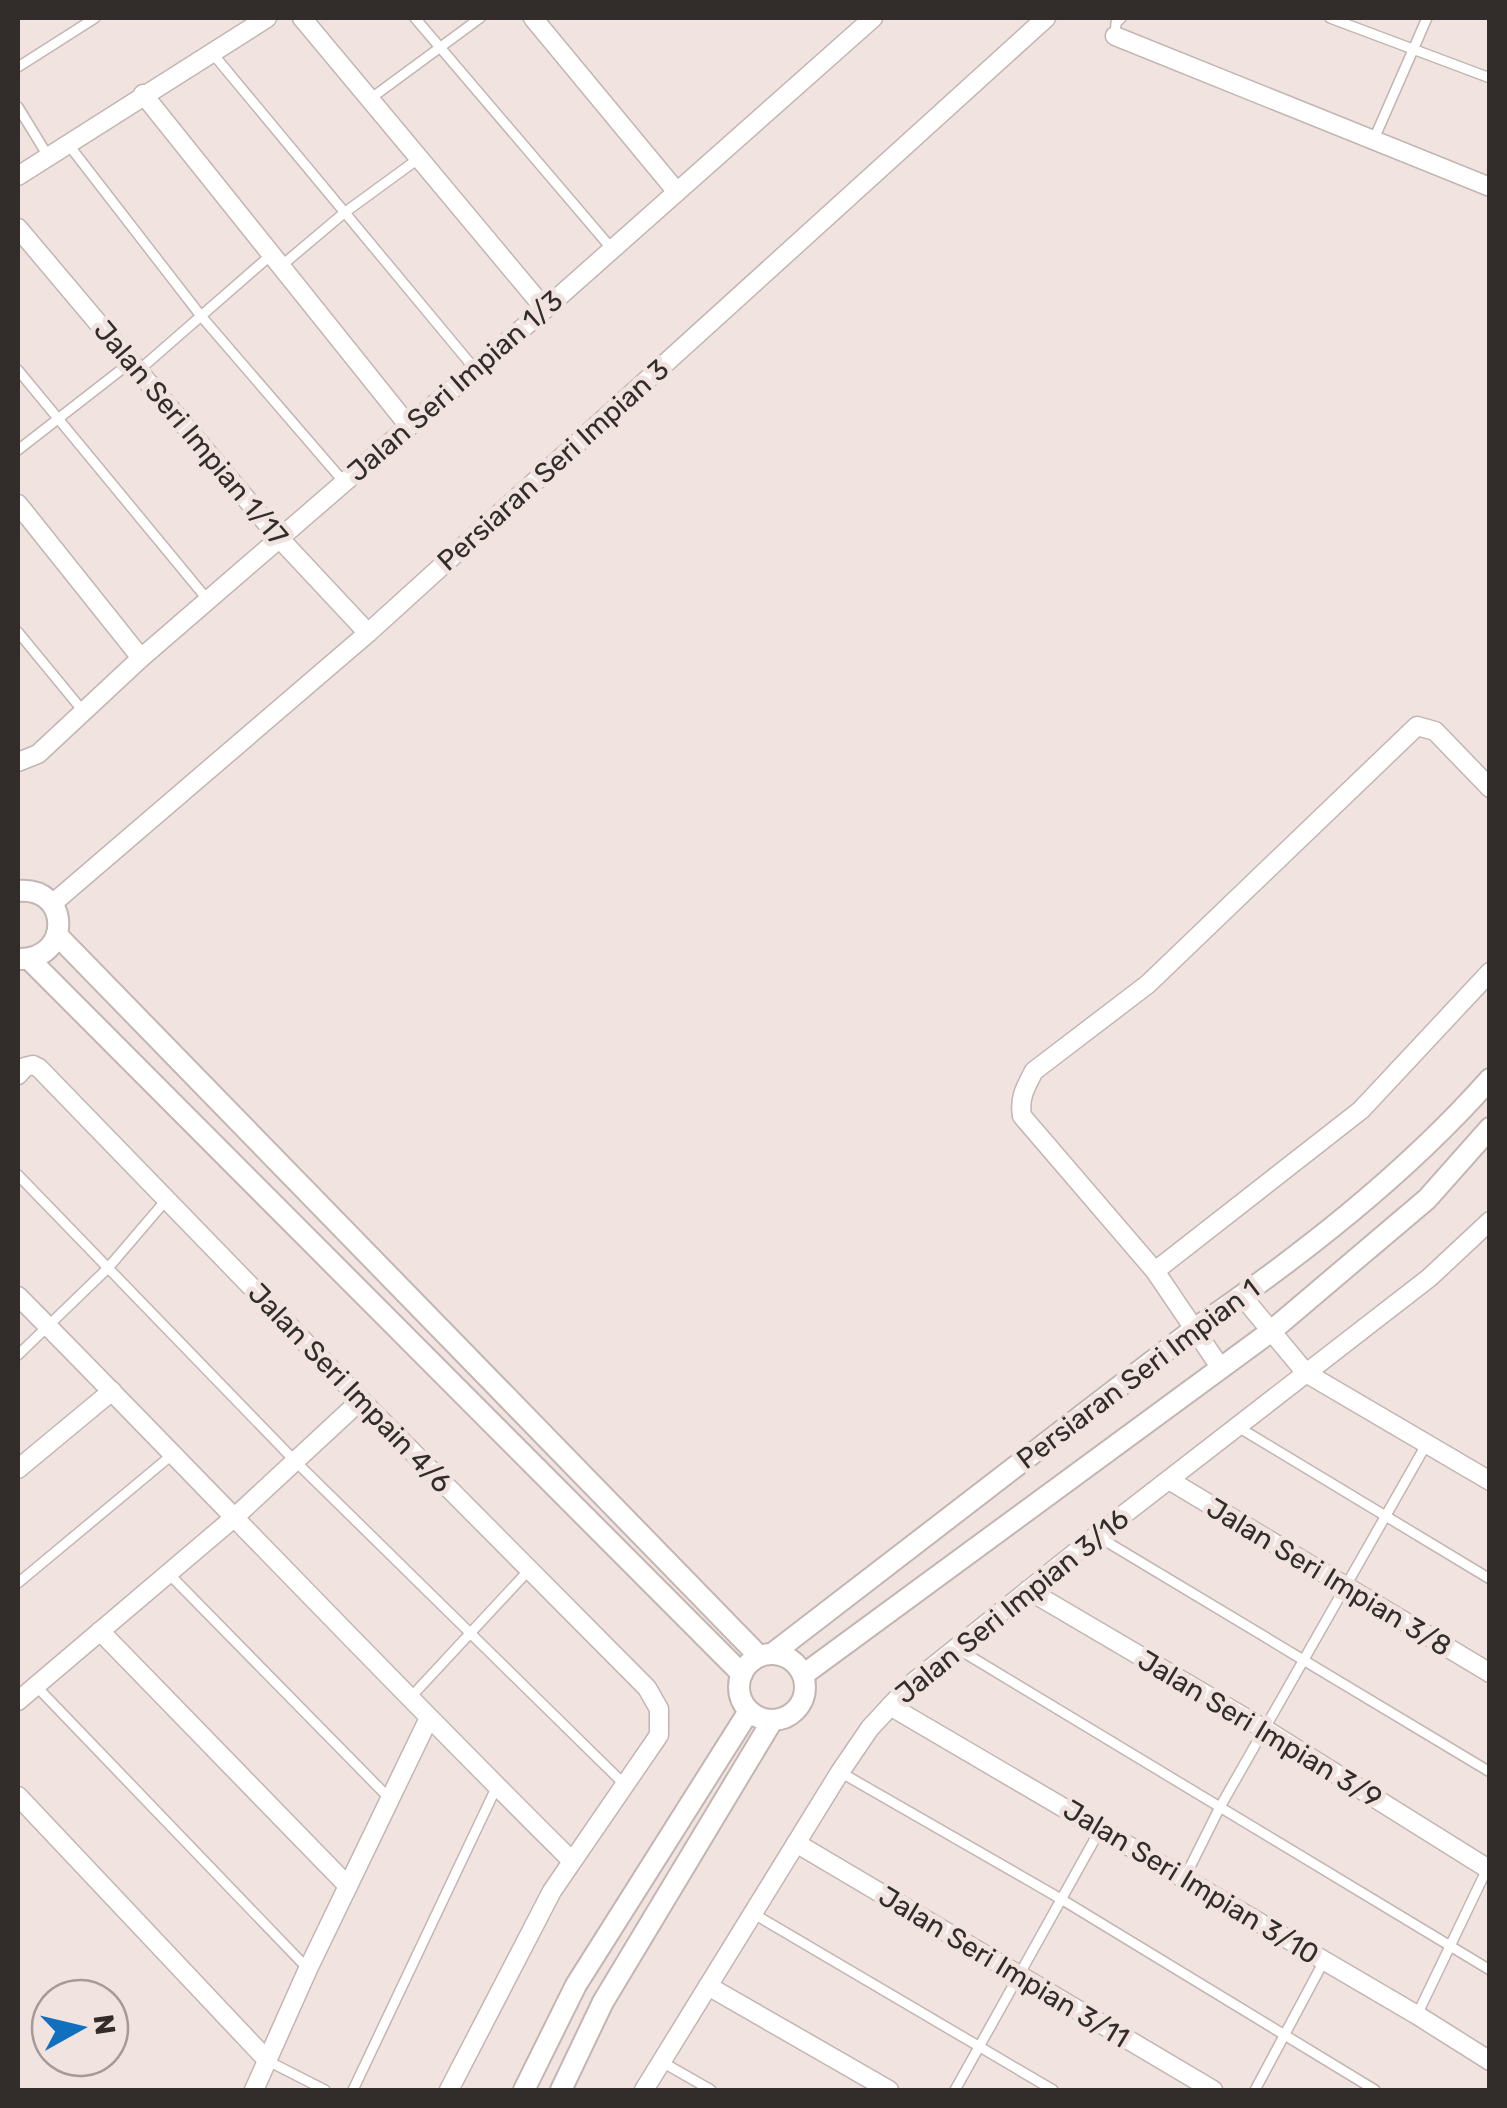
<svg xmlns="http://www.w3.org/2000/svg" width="1507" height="2108" font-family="Rubik,sans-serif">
<rect width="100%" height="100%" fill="#f1e3df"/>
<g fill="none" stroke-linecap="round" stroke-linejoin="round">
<g stroke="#c3b6b2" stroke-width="12">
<g id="service">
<polyline points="415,18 612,249"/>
<polyline points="1330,18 1490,78"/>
<polyline points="1115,36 1116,23 1121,18"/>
<polyline points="213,54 474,368"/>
<polyline points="18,67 95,18"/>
<polyline points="370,99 480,18"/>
<polyline points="18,107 48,156"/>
<polyline points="1374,139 1427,18"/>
<polyline points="68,144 201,316 344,482"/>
<polyline points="280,267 344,213 418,159"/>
<polyline points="18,370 207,599"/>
<polyline points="138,371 271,255"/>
<polyline points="18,450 131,362"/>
<polyline points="18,632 83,711"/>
<polyline points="18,1175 296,1462 624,1784"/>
<polyline points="18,1355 108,1268 167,1199"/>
<polyline points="1238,1427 1490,1579"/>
<polyline points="1097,1536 1490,1772"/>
<polyline points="168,1573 390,1799"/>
<polyline points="18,1583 173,1454"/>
<polyline points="958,1649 1490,1970"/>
<polyline points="36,1686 308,1969"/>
<polyline points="410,1698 529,1570"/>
<polyline points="840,1772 1061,1899 1375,2090"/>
<polyline points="1184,1879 1220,1807 1426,1445"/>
<polyline points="754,1914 1053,2090"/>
<polyline points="1417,2015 1487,1869"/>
<polyline points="268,2061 325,2090"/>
<polyline points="662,2062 711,2090"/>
<polyline points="353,2090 497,1786"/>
<polyline points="955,2090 1101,1828"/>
<polyline points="1255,2090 1324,1961"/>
</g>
</g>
<g stroke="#c3b6b2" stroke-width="21">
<g id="minor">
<polyline points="302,18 545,309"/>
<polyline points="533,18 677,192"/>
<polyline points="1115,36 1490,187"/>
<polyline points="143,94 408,425"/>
<polyline points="18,176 267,18"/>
<polyline points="18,228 280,539 368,633"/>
<polyline points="18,504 141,658"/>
<polyline points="18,762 38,754 141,658 545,309 873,18"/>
<polyline points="52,904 368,633 1046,18"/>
<polyline points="18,1075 25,1067 33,1065 39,1068 361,1400 647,1688 659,1709 659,1735 552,1891 449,2090"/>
<polyline points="1155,1271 1361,1110 1490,972"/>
<path d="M18,1296C203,1483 384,1675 571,1860"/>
<polyline points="1242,1296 1306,1373 1490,1481"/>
<path d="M1220,1367L1155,1271L1022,1116C1019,1098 1025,1088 1034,1071L1148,984L1417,726L1435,731L1490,788"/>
<polyline points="18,1469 112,1391"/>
<polyline points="1169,1480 1490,1673"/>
<polyline points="1028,1590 1266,1730 1490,1870"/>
<polyline points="100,1631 348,1886"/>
<polyline points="18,1701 236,1516 361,1400"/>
<polyline points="890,1706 1417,2015 1490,2061"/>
<polyline points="18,1796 268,2061"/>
<polyline points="796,1843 1213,2090"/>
<polyline points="708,1986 889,2090"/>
<polyline points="254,2090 308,1969 429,1718"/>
<polyline points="644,2090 840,1772 870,1728 910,1685 1096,1536 1429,1278 1490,1221"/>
</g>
</g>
<g stroke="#c3b6b2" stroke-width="24">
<g id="tertiary">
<path d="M18,891C71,886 72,960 19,959"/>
<polyline points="57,935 759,1656"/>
<polyline points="29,959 742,1674"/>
<path d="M772,1654L1193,1330C1299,1257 1404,1176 1490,1079"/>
<circle cx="772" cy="1687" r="33"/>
<polyline points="803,1675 1270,1332 1427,1199 1490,1128"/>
<polyline points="524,2090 576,1985 749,1711"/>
<polyline points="561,2090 603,2002 772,1721"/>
</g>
</g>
<use href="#service" stroke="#fff" stroke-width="9"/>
<use href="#minor" stroke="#fff" stroke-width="18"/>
<use href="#tertiary" stroke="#fff" stroke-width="20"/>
</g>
<g text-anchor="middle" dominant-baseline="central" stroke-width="10" stroke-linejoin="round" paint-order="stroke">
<g font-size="28" fill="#322d2b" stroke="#f1e3df">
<text transform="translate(455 386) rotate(-41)">Jalan Seri Impian 1/3</text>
<text transform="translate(191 433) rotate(50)">Jalan Seri Impian 1/17</text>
<text transform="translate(553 465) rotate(-42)">Persiaran Seri Impian 3</text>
<text transform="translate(1138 1374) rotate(-37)">Persiaran Seri Impian 1</text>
<text transform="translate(350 1388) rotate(46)">Jalan Seri Impain 4/6</text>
<text transform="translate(1329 1577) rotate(31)">Jalan Seri Impian 3/8</text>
<text transform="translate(1012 1606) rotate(-39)">Jalan Seri Impian 3/16</text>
<text transform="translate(1260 1729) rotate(31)">Jalan Seri Impian 3/9</text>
<text transform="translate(1191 1882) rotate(31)">Jalan Seri Impian 3/10</text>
<text transform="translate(1004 1967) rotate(31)">Jalan Seri Impian 3/11</text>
</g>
</g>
<rect width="1507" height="2108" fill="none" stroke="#322d2b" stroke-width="40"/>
<g transform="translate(80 2028) rotate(82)"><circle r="48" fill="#f1e3df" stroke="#a59a97" stroke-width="2.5"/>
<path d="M0-8L18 38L0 25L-18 38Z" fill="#1170bd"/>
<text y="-15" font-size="28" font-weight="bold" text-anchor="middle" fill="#322d2b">N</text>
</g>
</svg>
